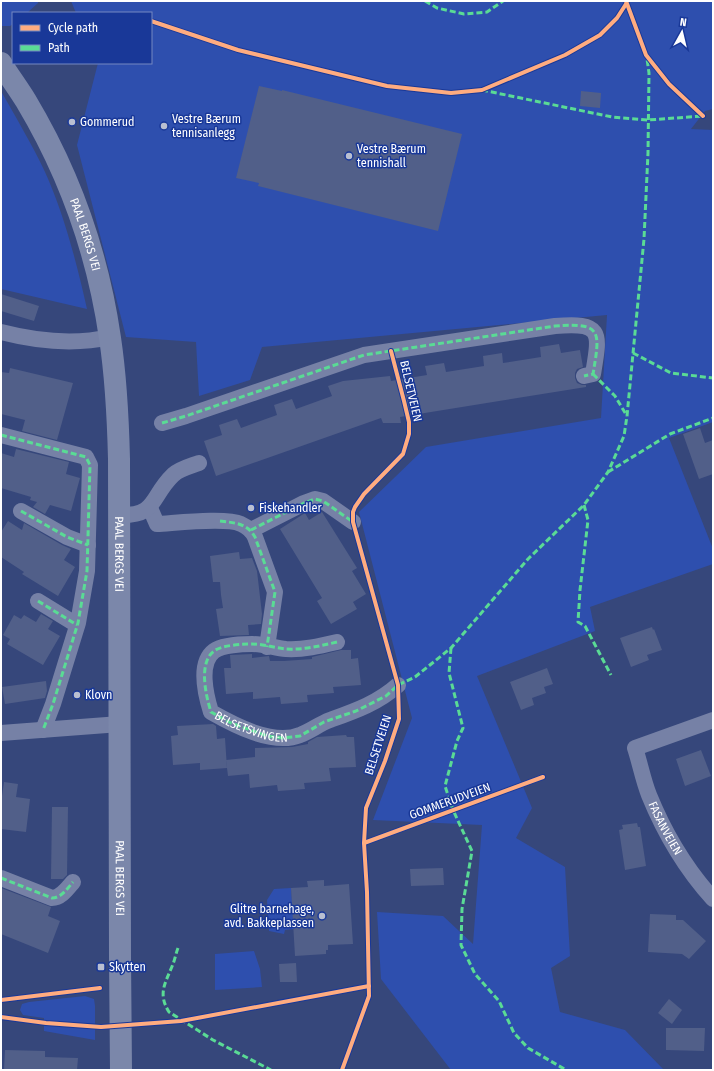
<svg xmlns="http://www.w3.org/2000/svg" width="714" height="1071" font-family="'Fira Sans Condensed',sans-serif">
<rect width="100%" height="100%" fill="#36477b"/>
<g fill="#2e4fae">
<polygon points="1,1 38,1 38,3 27,13 13,13 13,24 10,26 1,26"/>
<polygon points="71,1 713,1 713,109 705,111 691,129 713,130 713,422 669,438 713,549 713,564 590,607 595,631 477,676 532,808 516,838 565,867 570,956 551,968 560,1012 625,1030 664,1070 451,1070 381,979 377,912 443,916 473,944 482,825 373,820 412,718 359,512 426,447 601,418 607,315 262,347 250,380 199,396 196,342 126,337 77,145 98,63 151,63 151,13 76,13"/>
<path d="M1,91C16,118 32,144 45,172C64,214 77,264 87,309L1,289Z"/>
<polygon points="291,888 294,929 285,930 284,934 269,931 267,900 274,889"/>
<polygon points="254,951 260,969 262,987 215,990 215,954"/>
<polygon points="85,996 94,999 95,1006 95,1040 44,1031 44,1018 23,1015 20,1010 22,1004 29,1002"/>
</g>
<g fill="#515f89">
<polygon points="259,86 282,91 282,90 462,134 438,231 258,186 259,183 236,178"/>
<polygon points="581,91 601,93 600,108 580,106"/>
<polygon points="1,294 39,306 34,321 1,311"/>
<polygon points="559,344 561,353 580,350 583,367 577,369 575,373 575,378 577,383 582,385 586,385 586,387 400,417 401,423 383,423 381,418 216,476 204,441 222,435 219,425 237,419 241,428 277,415 274,405 292,399 296,409 332,396 328,386 343,381 390,376 391,381 427,375 425,366 444,363 446,372 484,366 483,356 502,353 503,363 541,357 540,347"/>
<polygon points="10,368 73,383 57,440 22,431 25,420 1,414 1,372 9,373"/>
<polygon points="700,428 705,443 713,440 713,474 699,479 683,434"/>
<polygon points="16,449 69,462 66,474 80,478 71,511 50,505 45,514 33,507 37,502 30,500 31,497 1,488 1,453 14,457"/>
<polygon points="322,512 357,568 352,571 366,594 353,602 357,609 331,624 317,601 322,598 280,529 305,513 309,520"/>
<polygon points="8,521 22,530 24,523 62,545 71,549 64,560 75,567 58,596 22,574 24,572 1,557 1,532"/>
<polygon points="239,552 240,559 252,558 257,571 262,614 261,624 248,625 249,635 220,636 216,609 223,608 221,595 220,582 213,582 210,556"/>
<polygon points="41,614 53,621 48,629 60,636 43,665 7,644 10,639 3,635 14,615 21,619 24,615 36,622"/>
<polygon points="652,627 653,630 654,629 662,650 647,655 649,660 631,667 620,638"/>
<polygon points="341,650 351,650 351,659 358,658 361,685 333,687 334,693 307,695 308,702 281,704 280,697 253,699 253,692 226,694 224,668 231,668 230,655 252,654 252,658 269,656 270,661 284,661 312,659 312,657"/>
<polygon points="547,668 553,684 544,687 546,693 532,698 534,705 521,710 510,682"/>
<polygon points="46,681 47,691 45,698 5,704 2,687"/>
<polygon points="213,724 216,726 217,739 225,738 227,768 200,770 200,763 173,765 171,736 178,735 177,726"/>
<polygon points="346,735 347,737 354,737 356,767 329,768 331,781 304,783 305,789 278,791 277,785 250,788 249,774 228,776 226,760 255,757 255,748 292,747 308,744 308,742 317,737"/>
<polygon points="701,750 711,776 685,786 676,759"/>
<polygon points="4,782 18,784 16,797 30,799 26,832 1,829 1,803"/>
<polygon points="52,807 68,807 67,875 63,879 51,879"/>
<polygon points="637,823 638,827 640,827 646,866 625,870 619,830 623,829 622,825"/>
<polygon points="443,868 444,885 411,886 410,869"/>
<polygon points="324,880 324,886 349,884 353,944 328,945 328,950 326,950 326,954 295,956 291,888 308,887 307,881"/>
<polygon points="1,888 51,907 48,916 60,921 48,953 1,934"/>
<polygon points="650,914 676,915 676,920 683,920 706,941 689,959 682,954 648,952"/>
<polygon points="296,963 297,982 280,982 279,964"/>
<polygon points="669,999 682,1010 672,1024 658,1013"/>
<polygon points="666,1028 705,1028 704,1051 666,1050"/>
<polygon points="5,1050 45,1051 45,1057 78,1058 77,1070 4,1070"/>
</g>
<g fill="none" stroke-linecap="round" stroke-linejoin="round">
<g stroke="#7681a6" stroke-width="16">
<path d="M1,332C36,341 75,345 110,337"/>
<path d="M162,423L186,416L364,355L555,326C603,322 600,332 593,374L584,376"/>
<polyline points="1,435 86,457 90,465 87,571 78,623 53,704 43,730"/>
<path d="M150,508L157,524C176,523 226,517 241,524C248,527 252,531 255,537L275,592L267,647"/>
<polyline points="21,511 67,537 88,545"/>
<path d="M119,515C158,516 150,497 173,475C179,469 191,466 199,463"/>
<polyline points="251,530 304,503 315,499 323,501 353,522"/>
<polyline points="38,601 77,625"/>
<path d="M337,642C320,646 303,650 286,649C275,648 263,644 252,644C243,644 222,645 214,651C198,663 206,696 211,712C234,725 273,746 300,735C311,731 319,724 330,720C355,711 378,703 398,685"/>
<path id="s1" d="M713,720L635,748C640,763 643,780 649,795C664,832 686,869 713,899"/>
<polyline points="1,733 120,724"/>
<path d="M1,878L52,898C61,898 67,889 73,882"/>
</g>
<path stroke="#7b87aa" stroke-width="22" id="s2" d="M1,63C9,76 18,88 26,101C69,173 98,255 110,338C116,378 118,418 119,459L120,957L121,1070"/>
<g stroke="#5adb95" stroke-width="3" stroke-dasharray="6 3" stroke-linecap="butt">
<polyline points="425,1 437,8 464,14 487,12 503,1"/>
<polyline points="482,90 612,117 648,120 703,116"/>
<polyline points="633,353 671,373 713,378"/>
<polyline points="593,374 615,396 627,416"/>
<path d="M162,423L186,416L364,355L555,326C603,322 600,332 593,374L584,376"/>
<polyline points="1,435 86,457 90,465 87,571 78,623 53,704 43,730"/>
<polyline points="608,472 670,434 713,418"/>
<polyline points="584,505 588,520 580,590 578,622 585,626 611,675"/>
<polyline points="21,511 67,537 88,545"/>
<path d="M220,521C235,523 247,523 255,537L275,592L267,647"/>
<polyline points="251,530 304,503 315,499 323,501 353,522"/>
<polyline points="38,601 77,625"/>
<path id="s3" d="M337,642C320,646 303,650 286,649C275,648 263,644 252,644C243,644 222,645 214,651C198,663 206,696 211,712L231,723L267,736L283,738L300,736L324,722L356,711L386,696L398,685L415,677L451,648L528,559L584,505L608,472L624,436L627,416L644,239L648,153L649,73L647,59"/>
<polyline points="451,648 449,673 463,728 457,741 445,786 453,810 472,851 462,909 461,945 475,974 499,1001 514,1033 528,1048 566,1070"/>
<path d="M1,878L52,898C61,898 67,889 73,882"/>
<path d="M178,948C176,953 175,959 173,964C166,982 157,993 169,1012L213,1040L271,1070"/>
</g>
<g stroke="#193898" stroke-width="6">
<g id="cycleway">
<polyline points="626,1 646,55 669,84 703,116"/>
<polyline points="151,21 238,50 387,86 451,93 482,90 565,55 600,35 617,18 626,4"/>
<polyline points="364,843 543,777"/>
<polyline points="1,1000 100,988"/>
<polyline points="1,1017 46,1023 101,1027 181,1021 369,986"/>
<polyline points="342,1070 369,996 367,892 364,843 366,808 385,761 399,719 398,685 353,522 353,512 355,507 364,494 403,454 409,434 409,422 404,401 391,351"/>
</g>
</g>
<use href="#cycleway" stroke="#ffac80" stroke-width="4"/>
</g>
<g fill="#b9bfd1" stroke="#193898" stroke-width="1.5">
<circle cx="72" cy="122" r="4"/>
<circle cx="164" cy="126" r="4"/>
<circle cx="349" cy="156" r="4"/>
<circle cx="251" cy="508" r="4"/>
<circle cx="77" cy="695" r="4"/>
<circle cx="322" cy="916" r="4"/>
<rect x="97" y="963" width="8" height="8" rx="2"/>
</g>
<g text-anchor="middle" dominant-baseline="central" stroke-width="3" stroke-linejoin="round" paint-order="stroke">
<g font-size="12" fill="#fff" stroke="#193898" text-anchor="start">
<text x="172" y="119">Vestre Bærum<tspan x="172" dy="14">tennisanlegg</tspan></text>
<text x="80" y="122">Gommerud</text>
<text x="357" y="149">Vestre Bærum<tspan x="357" dy="14">tennishall</tspan></text>
<text x="259" y="508">Fiskehandler</text>
<text x="85" y="695">Klovn</text>
<text x="314" y="909" text-anchor="end">Glitre barnehage,<tspan x="314" dy="14">avd. Bakkeplassen</tspan></text>
<text x="109" y="967">Skytten</text>
</g>
<g font-size="12" fill="#fff" stroke="#193898">
<text stroke="none"><textPath href="#s2" startOffset="192">PAAL BERGS VEI</textPath></text>
<text transform="translate(411 391) rotate(77)">BELSETVEIEN</text>
<text stroke="none"><textPath href="#s2" startOffset="515">PAAL BERGS VEI</textPath></text>
<text stroke="none"><textPath href="#s3" startOffset="233">BELSETSVINGEN</textPath></text>
<text transform="translate(378 745) rotate(-72)">BELSETVEIEN</text>
<text transform="translate(450 801) rotate(-20)">GOMMERUDVEIEN</text>
<text stroke="none"><textPath href="#s1" startOffset="169">FASANVEIEN</textPath></text>
<text stroke="none"><textPath href="#s2" startOffset="839">PAAL BERGS VEI</textPath></text>
</g>
</g>
<rect width="714" height="1071" fill="none" stroke="#ffffff" stroke-width="4"/>
<rect x="12" y="12" width="140" height="52" fill="#193898" stroke="#7588c1"/>
<rect x="20" y="25" width="20" height="6" fill="#ffac80" stroke="#7588c1"/>
<text x="48" y="32" font-size="12" fill="#ffffff">Cycle path</text>
<rect x="20" y="45" width="20" height="6" fill="#5adb95" stroke="#7588c1"/>
<text x="48" y="52" font-size="12" fill="#ffffff">Path</text>
<g transform="translate(682 32) rotate(8)" stroke="#193898" stroke-width="3" paint-order="stroke">
<path d="M0-3L7 15L0 10L-7 15Z" fill="#ffffff"/>
<text y="-6" font-size="11" font-weight="bold" text-anchor="middle" fill="#ffffff">N</text>
</g>
</svg>
